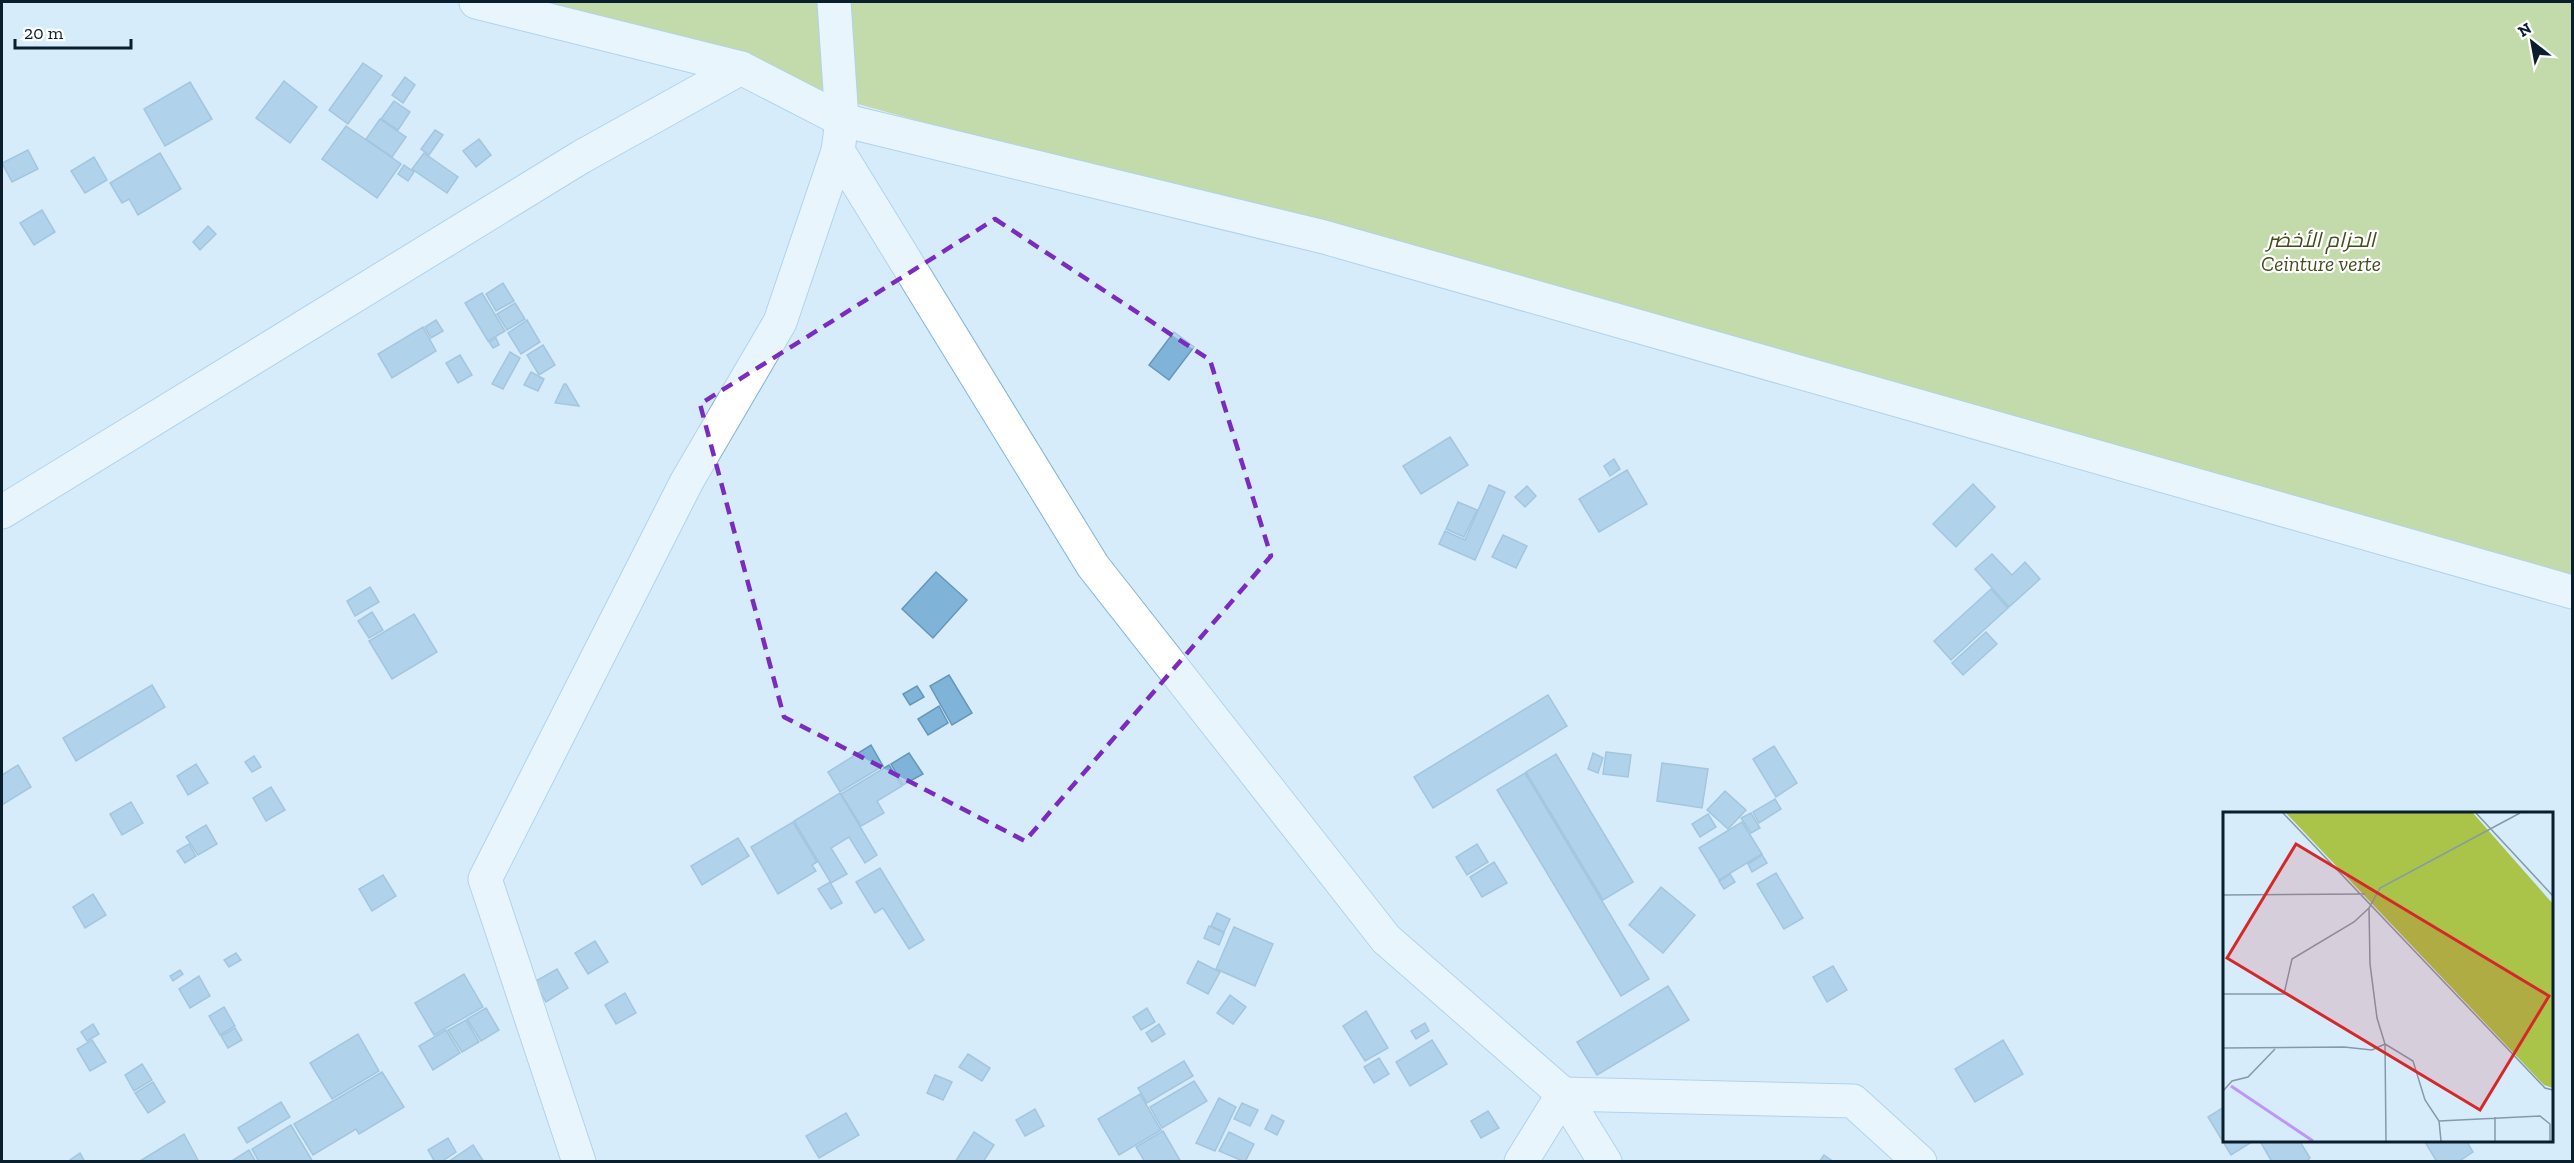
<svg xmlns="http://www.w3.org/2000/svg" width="2574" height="1163" font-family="'Zilla Slab',Cairo,serif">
<rect width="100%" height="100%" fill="#d7ecfb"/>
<polygon fill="#aac449" points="488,2 2572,2 2572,581 747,73"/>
<g fill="#80b3d8" stroke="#6497bb" stroke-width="1.5">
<polygon points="363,63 382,76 348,124 329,110"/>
<polygon points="405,77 415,85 403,103 392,95"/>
<polygon points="284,81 317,107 290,143 256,118"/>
<polygon points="190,82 212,119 165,146 144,109"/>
<polygon points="394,101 410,112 398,130 381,119"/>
<polygon points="380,119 406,137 392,157 366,139"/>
<polygon points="346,126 401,164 377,198 322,159"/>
<polygon points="435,130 443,135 429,155 421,149"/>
<polygon points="479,139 491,155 476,167 463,151"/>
<polygon points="28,150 38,169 12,182 2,163"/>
<polygon points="160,153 181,189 138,215 129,199 122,203 110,183"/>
<polygon points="424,153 458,177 447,193 412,169"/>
<polygon points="94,157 107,180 85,193 71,171"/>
<polygon points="404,165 414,172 408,181 398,174"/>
<polygon points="42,210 55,232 34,245 20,223"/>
<polygon points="208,226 216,234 200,250 193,242"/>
<polygon points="503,283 514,301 496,311 486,294"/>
<polygon points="482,293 505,331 488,341 465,303"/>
<polygon points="515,303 525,319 507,330 497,314"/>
<polygon points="436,320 443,331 431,338 425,327"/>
<polygon points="527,320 540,342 521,354 508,333"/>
<polygon points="423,327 436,351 392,378 378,354"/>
<polygon points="1174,332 1194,347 1169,380 1149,365"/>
<polygon points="496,338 499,345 493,348 489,342"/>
<polygon points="543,345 555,365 539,375 527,355"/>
<polygon points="510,352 520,358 503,389 492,384"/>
<polygon points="460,355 472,375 458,383 446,363"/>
<polygon points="531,372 544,379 538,391 524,385"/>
<polygon points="564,384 566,384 579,406 555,403"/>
<polygon points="1450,437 1468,465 1421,494 1403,466"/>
<polygon points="1614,459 1620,469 1610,476 1604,466"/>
<polygon points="1627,470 1647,504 1599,532 1579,499"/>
<polygon points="1973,484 1995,507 1956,547 1933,524"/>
<polygon points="1489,485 1505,492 1475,560 1439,544 1445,531 1465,540"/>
<polygon points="1527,486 1536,496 1525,507 1515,497"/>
<polygon points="1458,502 1477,510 1464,537 1446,529"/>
<polygon points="1503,535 1527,546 1516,568 1492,557"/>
<polygon points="1992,554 2012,575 2025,562 2040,579 2009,607 1975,569"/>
<polygon points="936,572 967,600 933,638 902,609"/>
<polygon points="370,587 379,602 355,616 347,601"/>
<polygon points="1991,589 2008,608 1951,660 1934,641"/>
<polygon points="372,612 383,630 369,638 358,621"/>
<polygon points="414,614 437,652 392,679 369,641"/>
<polygon points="1986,632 1997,644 1963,675 1952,663"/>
<polygon points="949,675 972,713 952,725 930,686"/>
<polygon points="152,685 165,707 76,761 63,738"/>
<polygon points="917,686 924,697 910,705 903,694"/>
<polygon points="1548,695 1567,726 1433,808 1414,777"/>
<polygon points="939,706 948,723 928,735 918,719"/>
<polygon points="871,745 883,766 840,792 828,772"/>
<polygon points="1774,746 1797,783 1776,797 1753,759"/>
<polygon points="1606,752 1631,755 1628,777 1603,774"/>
<polygon points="909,753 923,774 903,785 891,764"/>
<polygon points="1593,753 1603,758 1598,773 1588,769"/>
<polygon points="1556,754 1633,882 1603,900 1526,772"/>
<polygon points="254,756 261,767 252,772 245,762"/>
<polygon points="1662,763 1708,769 1702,808 1657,801"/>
<polygon points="196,764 208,783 188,795 177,776"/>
<polygon points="18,765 31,787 2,805 2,775"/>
<polygon points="889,765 902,786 877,801 884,813 861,826 841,794"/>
<polygon points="1525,773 1649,979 1621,996 1497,790"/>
<polygon points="271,787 285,810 266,821 253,798"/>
<polygon points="1725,791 1746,810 1728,829 1707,810"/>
<polygon points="840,793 877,855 865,863 849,837 831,848 847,874 831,883 794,821"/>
<polygon points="1775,799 1781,809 1759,823 1753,812"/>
<polygon points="131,802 143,823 122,835 110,814"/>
<polygon points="1751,813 1760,828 1751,833 1741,818"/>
<polygon points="1708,814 1716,827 1700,837 1692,824"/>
<polygon points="793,822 817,862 812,865 816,871 778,894 751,847"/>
<polygon points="1742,822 1762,854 1719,880 1699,848"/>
<polygon points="206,825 217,844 198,855 186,837"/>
<polygon points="738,838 749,856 702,885 691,866"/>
<polygon points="189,844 196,856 185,863 177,851"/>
<polygon points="1477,844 1488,862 1467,875 1456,857"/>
<polygon points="1762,855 1767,863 1752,872 1748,864"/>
<polygon points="1494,862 1507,883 1482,897 1470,877"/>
<polygon points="880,868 924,940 909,949 883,908 875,913 856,882"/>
<polygon points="1776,873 1803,918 1784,929 1757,884"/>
<polygon points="1730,874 1735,882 1724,889 1719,881"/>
<polygon points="383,875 396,896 372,911 359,889"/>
<polygon points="830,882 842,903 831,909 818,889"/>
<polygon points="1661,887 1695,915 1663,953 1629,925"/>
<polygon points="93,894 106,915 85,928 73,907"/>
<polygon points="1217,913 1230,919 1224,932 1211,926"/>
<polygon points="1209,926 1224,933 1219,945 1204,938"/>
<polygon points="1234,927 1273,944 1255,986 1216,969"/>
<polygon points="595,941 608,962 588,974 575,953"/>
<polygon points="236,953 241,960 229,967 224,960"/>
<polygon points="1198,961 1220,972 1208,994 1187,983"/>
<polygon points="1833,966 1847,990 1827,1002 1813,977"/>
<polygon points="557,969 568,988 546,1002 534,982"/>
<polygon points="180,970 183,974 173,981 170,976"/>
<polygon points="464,974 483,1007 434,1035 415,1003"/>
<polygon points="199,976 210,996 190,1008 179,989"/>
<polygon points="1668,986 1689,1020 1597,1075 1577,1042"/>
<polygon points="625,993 636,1013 616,1024 605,1005"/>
<polygon points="1230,995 1246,1007 1233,1024 1217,1013"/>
<polygon points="224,1007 235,1026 220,1035 209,1016"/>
<polygon points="486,1008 499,1030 481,1041 467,1019"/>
<polygon points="1147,1008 1155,1022 1141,1030 1133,1017"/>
<polygon points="1366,1011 1388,1048 1365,1061 1343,1026"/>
<polygon points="466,1020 479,1042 462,1052 448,1030"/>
<polygon points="1425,1023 1429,1031 1416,1039 1411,1031"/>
<polygon points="93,1024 99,1034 87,1041 81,1032"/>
<polygon points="1159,1024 1165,1034 1152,1042 1146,1033"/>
<polygon points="235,1028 242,1040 228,1048 221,1036"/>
<polygon points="446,1030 460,1053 433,1070 419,1046"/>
<polygon points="358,1034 379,1071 332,1099 310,1063"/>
<polygon points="92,1040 106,1062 90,1071 77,1049"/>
<polygon points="1432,1040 1447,1064 1410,1086 1396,1062"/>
<polygon points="2003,1040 2023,1074 1975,1102 1955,1069"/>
<polygon points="968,1054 990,1068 982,1081 959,1067"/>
<polygon points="1379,1058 1389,1074 1374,1083 1364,1067"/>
<polygon points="1184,1061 1193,1076 1147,1103 1138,1088"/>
<polygon points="142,1064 152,1080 134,1091 125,1075"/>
<polygon points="382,1072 404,1107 359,1134 356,1129 313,1155 294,1124"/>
<polygon points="935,1075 952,1082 943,1100 927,1093"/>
<polygon points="1194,1081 1207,1101 1162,1128 1150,1107"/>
<polygon points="153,1082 165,1102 148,1113 135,1093"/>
<polygon points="1140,1094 1161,1130 1119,1155 1098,1119"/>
<polygon points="1219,1098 1236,1107 1215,1151 1196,1143"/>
<polygon points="281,1102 290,1117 247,1143 238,1128"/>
<polygon points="1242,1103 1258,1110 1250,1126 1234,1119"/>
<polygon points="2224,1107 2224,1140 2255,1140 2231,1155 2208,1117"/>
<polygon points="1035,1109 1044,1126 1025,1136 1016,1120"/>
<polygon points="1488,1111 1499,1128 1481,1138 1471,1121"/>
<polygon points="846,1113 859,1135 819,1158 806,1136"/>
<polygon points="1272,1115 1284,1121 1277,1135 1265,1129"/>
<polygon points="291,1125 313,1162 259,1162 252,1149"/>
<polygon points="1163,1131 1181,1162 1145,1162 1136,1147"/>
<polygon points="974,1132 994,1145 983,1162 955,1162"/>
<polygon points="1229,1132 1254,1144 1245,1162 1219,1151"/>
<polygon points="184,1134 199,1162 141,1162 140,1161"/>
<polygon points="448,1138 456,1152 441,1162 435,1162 428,1150"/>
<polygon points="2266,1140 2299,1140 2310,1158 2306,1162 2272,1162 2261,1143"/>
<polygon points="2428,1140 2466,1140 2473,1152 2458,1162 2437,1162 2425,1142"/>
<polygon points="473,1145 484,1162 448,1162"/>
<polygon points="249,1150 256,1162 230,1162"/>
<polygon points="80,1153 85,1162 67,1162"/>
<polygon points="1824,1155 1834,1162 1819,1162"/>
</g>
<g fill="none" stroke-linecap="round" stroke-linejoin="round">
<g stroke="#80b3d8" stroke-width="35">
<g id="minor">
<polyline points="476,2 741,68 842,120 1324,237 2572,592"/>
<polyline points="838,151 1093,566 1386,939 1563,1094 1605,1162"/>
<polyline points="2,512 581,157 741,68"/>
<polyline points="1563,1094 1853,1101 1920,1162"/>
<polyline points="579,1162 485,879 687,481 780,322 838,151 842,120 834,2"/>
<polyline points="1521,1162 1563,1094"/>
</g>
</g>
<use href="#minor" stroke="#fff" stroke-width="33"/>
</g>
<path d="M0 0H2574V1163H0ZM995,219L1210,360L1271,556L1025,841L784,717L700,404Z" fill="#d7ecfb" fill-opacity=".55" fill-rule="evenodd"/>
<path fill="none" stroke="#7b2cbf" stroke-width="4.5" stroke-dasharray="12 8" stroke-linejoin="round" d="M995,219L1210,360L1271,556L1025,841L784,717L700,404Z"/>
<g text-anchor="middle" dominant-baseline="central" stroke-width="4.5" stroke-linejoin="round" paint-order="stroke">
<g font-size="21" font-style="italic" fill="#434e1d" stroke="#fff">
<text x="2321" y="239">الحزام الأخضر<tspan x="2321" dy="24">Ceinture verte</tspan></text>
</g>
</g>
<g transform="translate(2223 812)">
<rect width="330" height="330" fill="#d7ecfb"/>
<path d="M63,1H250L330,92V276L321,273Z" fill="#aac449"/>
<path fill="none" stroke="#bd95fd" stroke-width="3" d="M8,274L90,329"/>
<path fill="none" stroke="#859aa9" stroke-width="1.5" d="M60,1L322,276L330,278M253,1L330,84M0,83L142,82M146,96L147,152L154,206L162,232L163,329M0,182H61L69,147L131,110L146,96L157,76L297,1M162,232L190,249L202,288L216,309L218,329M0,236L121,235L149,238L162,232M0,279L9,269L25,265L52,237M216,309L317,304L327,312V329M272,329V305"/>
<path fill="#d62828" fill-opacity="0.15" stroke="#d62828" stroke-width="3" d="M73,32L326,184L257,298L4,146Z"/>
<rect width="330" height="330" fill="none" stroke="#0a1f2d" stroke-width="3"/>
</g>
<rect width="2574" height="1163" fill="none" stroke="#0a1f2d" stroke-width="6"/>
<g transform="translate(2532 42) rotate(329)" stroke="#ffffff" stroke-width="4.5" paint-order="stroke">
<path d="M0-4.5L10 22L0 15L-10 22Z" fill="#0a1f2d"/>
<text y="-9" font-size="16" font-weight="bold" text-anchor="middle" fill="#0a1f2d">N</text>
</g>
<path d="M15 39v9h116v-9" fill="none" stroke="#0a1f2d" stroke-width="3"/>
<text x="24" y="39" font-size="18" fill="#0a1f2d" stroke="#ffffff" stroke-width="4.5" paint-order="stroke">20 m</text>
</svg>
